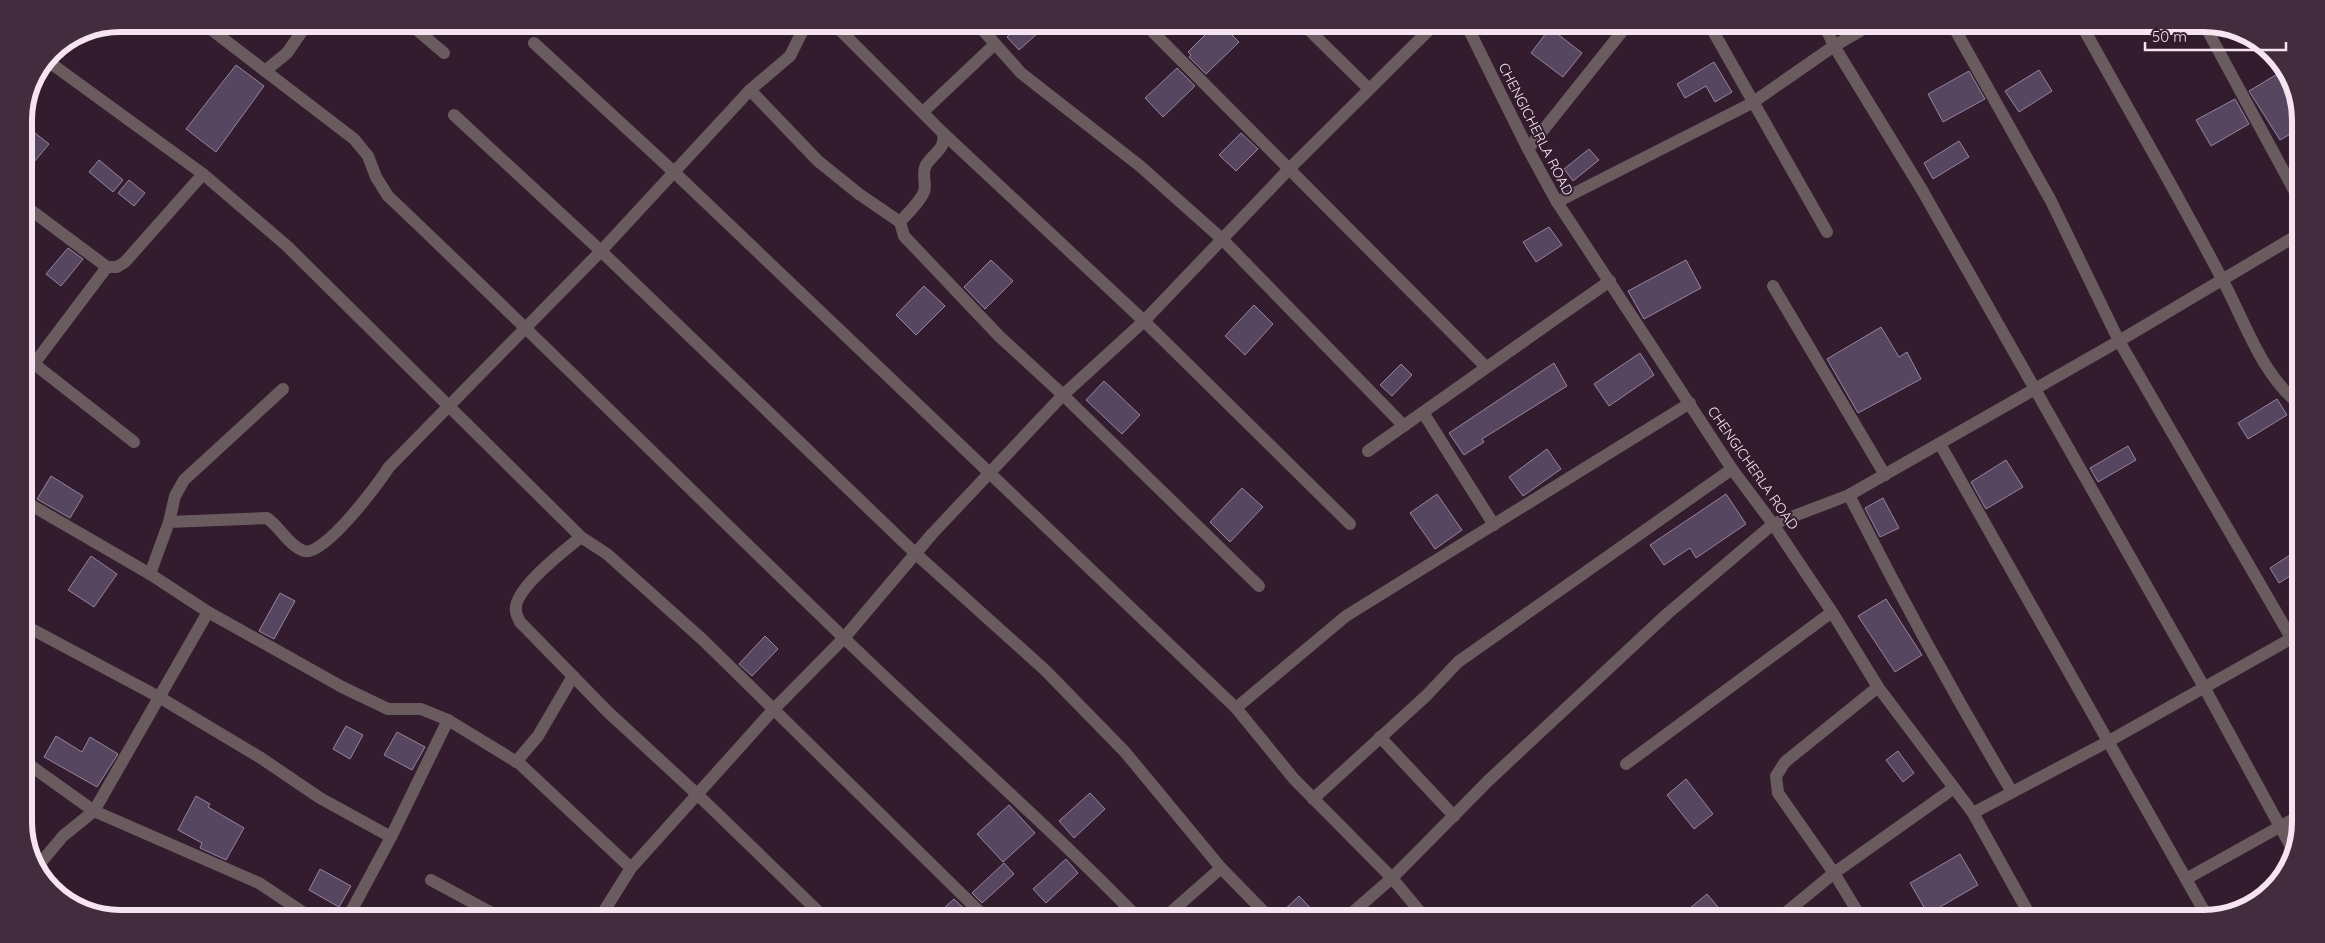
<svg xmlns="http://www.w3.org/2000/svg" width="2325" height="943" font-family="Quicksand,sans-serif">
<rect width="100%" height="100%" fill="#331c2e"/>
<g fill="#56465f" stroke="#9684a0">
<polygon points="997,24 1048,24 1019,50 1007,37 1009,35"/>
<polygon points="1216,24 1221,24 1239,42 1206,74 1189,57 1191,55 1188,52"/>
<polygon points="1550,28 1582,53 1563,77 1531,53"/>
<polygon points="1714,62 1732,92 1715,102 1706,86 1685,98 1677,84"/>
<polygon points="236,65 264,86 216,152 186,129"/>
<polygon points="1177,68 1195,86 1163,117 1145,98"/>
<polygon points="2039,70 2052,91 2019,112 2005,91"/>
<polygon points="2284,70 2301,114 2301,128 2280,140 2249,91"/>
<polygon points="1969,71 1985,99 1943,122 1928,94"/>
<polygon points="2235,99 2249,124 2211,146 2196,120"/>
<polygon points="35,133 49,144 24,174 24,146"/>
<polygon points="1241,133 1258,149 1236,171 1219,155"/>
<polygon points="1959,141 1969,157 1933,179 1924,163"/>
<polygon points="1589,149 1599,160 1573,181 1564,169"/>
<polygon points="99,160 123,180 113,192 89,172"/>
<polygon points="129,180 145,193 134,206 118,193"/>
<polygon points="1549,227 1562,245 1536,262 1523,242"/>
<polygon points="68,248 83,259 61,286 46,274"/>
<polygon points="991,260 1013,281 985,309 964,287"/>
<polygon points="1686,260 1701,288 1644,319 1628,291"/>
<polygon points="924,286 945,306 916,335 896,315"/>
<polygon points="1254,305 1273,324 1245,355 1225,336"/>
<polygon points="1881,327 1899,357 1907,352 1921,379 1858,413 1827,359"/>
<polygon points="1640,353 1654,375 1609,406 1594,384"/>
<polygon points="1554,363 1567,386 1482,439 1484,442 1464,455 1449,433"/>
<polygon points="1401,364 1412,375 1392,396 1380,385"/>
<polygon points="1104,381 1140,415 1122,434 1086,400"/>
<polygon points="2277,399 2287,415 2248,439 2238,423"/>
<polygon points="2128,446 2136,460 2098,482 2090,468"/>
<polygon points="1547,449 1561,469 1523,496 1509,477"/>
<polygon points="2006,460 2023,487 1986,509 1971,482"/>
<polygon points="51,476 83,496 70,518 37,499"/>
<polygon points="1242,488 1263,507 1230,542 1210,522"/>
<polygon points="1437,494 1462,530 1435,549 1410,513"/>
<polygon points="1726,494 1746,524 1696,558 1690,548 1664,565 1650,545"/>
<polygon points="1883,498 1899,528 1880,537 1865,508"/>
<polygon points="2301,548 2301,569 2279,583 2270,568"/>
<polygon points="91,556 117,574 94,607 68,590"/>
<polygon points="280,593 295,601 274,639 259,631"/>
<polygon points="1886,599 1922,655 1895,672 1858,616"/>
<polygon points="765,636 778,649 752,676 739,664"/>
<polygon points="346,726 363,735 350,759 333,749"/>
<polygon points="397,732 425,747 412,770 384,755"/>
<polygon points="56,736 82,752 90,737 118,754 97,787 44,757"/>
<polygon points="1898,751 1914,773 1903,782 1886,760"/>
<polygon points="1686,779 1713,814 1694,829 1667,795"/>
<polygon points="1090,793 1105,809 1074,838 1059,821"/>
<polygon points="196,796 210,804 208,807 244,828 226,860 200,848 202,843 178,830"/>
<polygon points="1009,805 1035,833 1003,862 977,834"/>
<polygon points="1960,854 1978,885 1928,914 1910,883"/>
<polygon points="1066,859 1078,873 1046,903 1033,889"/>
<polygon points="1004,863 1014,874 982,903 972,893"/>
<polygon points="320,869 351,886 339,907 309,890"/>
<polygon points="1707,894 1728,919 1677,919"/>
<polygon points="1299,896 1321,919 1279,919 1278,916"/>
<polygon points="954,899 970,914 968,916 972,919 932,919"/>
</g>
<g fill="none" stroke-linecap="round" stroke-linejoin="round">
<g stroke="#6a5b5f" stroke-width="12">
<path d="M204,24L354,139L368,156L376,177L388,196C542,342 691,491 843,637C941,732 1044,821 1139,919"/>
<polyline points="410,24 444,53"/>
<polyline points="834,24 943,133 1144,321 1350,524"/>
<polyline points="979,24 981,28 1021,73 1140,166 1222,239 1404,426"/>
<polyline points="1145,24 1486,367"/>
<polyline points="1303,24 1368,88"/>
<polyline points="1466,24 1528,149 1557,202 1732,469 1773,524 1832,612 1878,687 1973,813 2032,919"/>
<polyline points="1709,24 1827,232"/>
<polyline points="1872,24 1834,46 1922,190 2204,687 2295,854"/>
<polyline points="1952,24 2051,201 2119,341 2301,655"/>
<path d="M2081,24C2128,109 2177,193 2222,279C2246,323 2260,373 2301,406"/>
<polyline points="2204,24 2301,203"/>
<polyline points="534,43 675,173 1236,708 1294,779 1392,878 1426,919"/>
<polyline points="49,62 203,174 287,246 581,537"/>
<polyline points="47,64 64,44"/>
<polyline points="265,71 287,53 307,24"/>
<polyline points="750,90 818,161 859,194 900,222"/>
<polyline points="923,112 995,44"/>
<polyline points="454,115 601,251 916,554 1045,670 1125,752 1221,868 1271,919"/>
<path d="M943,133C946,150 934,152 926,165C921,174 927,183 924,192C919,203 908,213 900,222L904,236L999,336L1063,395L1259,586"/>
<polyline points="1528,149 1628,24"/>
<polyline points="1557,202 1752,103 1834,46 1824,24"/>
<polyline points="24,205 107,267 117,267 125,262 203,174"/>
<polyline points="1773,286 1885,475"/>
<polyline points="24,356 134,442"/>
<polyline points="24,377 107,267"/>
<polyline points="1424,414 1494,525"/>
<polyline points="1940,444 2208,918"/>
<path d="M1368,451C1449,394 1529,337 1610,281"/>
<path d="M1849,495C1900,596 1954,695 2012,792"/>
<polyline points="24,501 150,574 208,612 342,687 388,709 421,709 448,720 520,764 631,868"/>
<polyline points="169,522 175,496 184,480 283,389"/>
<path d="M150,574L169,522L267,518C280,527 288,545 304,551C323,558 379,483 389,467L601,251L750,90L790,56L806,24"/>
<polyline points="24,625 159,697 261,758 320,798 391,837"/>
<polyline points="1236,708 1346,616 1690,403"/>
<polyline points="1380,737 1454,816"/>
<polyline points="24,761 94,811 208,612"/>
<polyline points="516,762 538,736 573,676"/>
<polyline points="1626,764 1832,612"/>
<polyline points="1313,799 1427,695 1458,662 1732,469"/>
<polyline points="1973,813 2109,741 2301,633"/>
<polyline points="38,866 63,836 94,811 259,883 313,919"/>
<polyline points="2186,879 2301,815"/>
<polyline points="431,880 503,919"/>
<polyline points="347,919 391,837 448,720"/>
<polyline points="599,919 631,868 773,710 844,638 932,534 1063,395 1144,321 1290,168 1435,24"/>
<path d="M826,919L698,795L608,712L520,622C519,619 516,615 516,611C512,590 565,550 581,537L607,554L703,640L987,919"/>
<polyline points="1163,919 1221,868"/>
<polyline points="1345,919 1392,878 1489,780 1667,614 1773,524 1849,495 2119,341 2301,233"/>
<polyline points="1778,919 1834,873 1954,788"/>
<polyline points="1862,919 1834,873 1778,793 1776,776 1785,762 1878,687"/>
</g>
</g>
<g text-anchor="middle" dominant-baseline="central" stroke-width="4" stroke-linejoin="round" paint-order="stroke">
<g font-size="14" fill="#f6e5f1" stroke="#331c2e">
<text transform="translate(1536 129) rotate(63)">CHENGICHERLA ROAD</text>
<text transform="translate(1753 468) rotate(55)">CHENGICHERLA ROAD</text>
</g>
</g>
<path d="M0 0H2325V943H0ZM120 32H2204A88 88 0 0 1 2292 120V822A88 88 0 0 1 2204 910H120A88 88 0 0 1 32 822V120A88 88 0 0 1 120 32Z" fill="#432c3e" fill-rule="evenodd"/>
<path fill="none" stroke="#f6e5f1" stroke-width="6" d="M120 32H2204A88 88 0 0 1 2292 120V822A88 88 0 0 1 2204 910H120A88 88 0 0 1 32 822V120A88 88 0 0 1 120 32Z"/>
<path d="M2145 42v8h141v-8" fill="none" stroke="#f6e5f1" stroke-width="2.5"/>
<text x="2152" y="42" font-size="15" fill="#f6e5f1" stroke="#331c2e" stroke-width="4" paint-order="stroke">50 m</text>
</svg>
